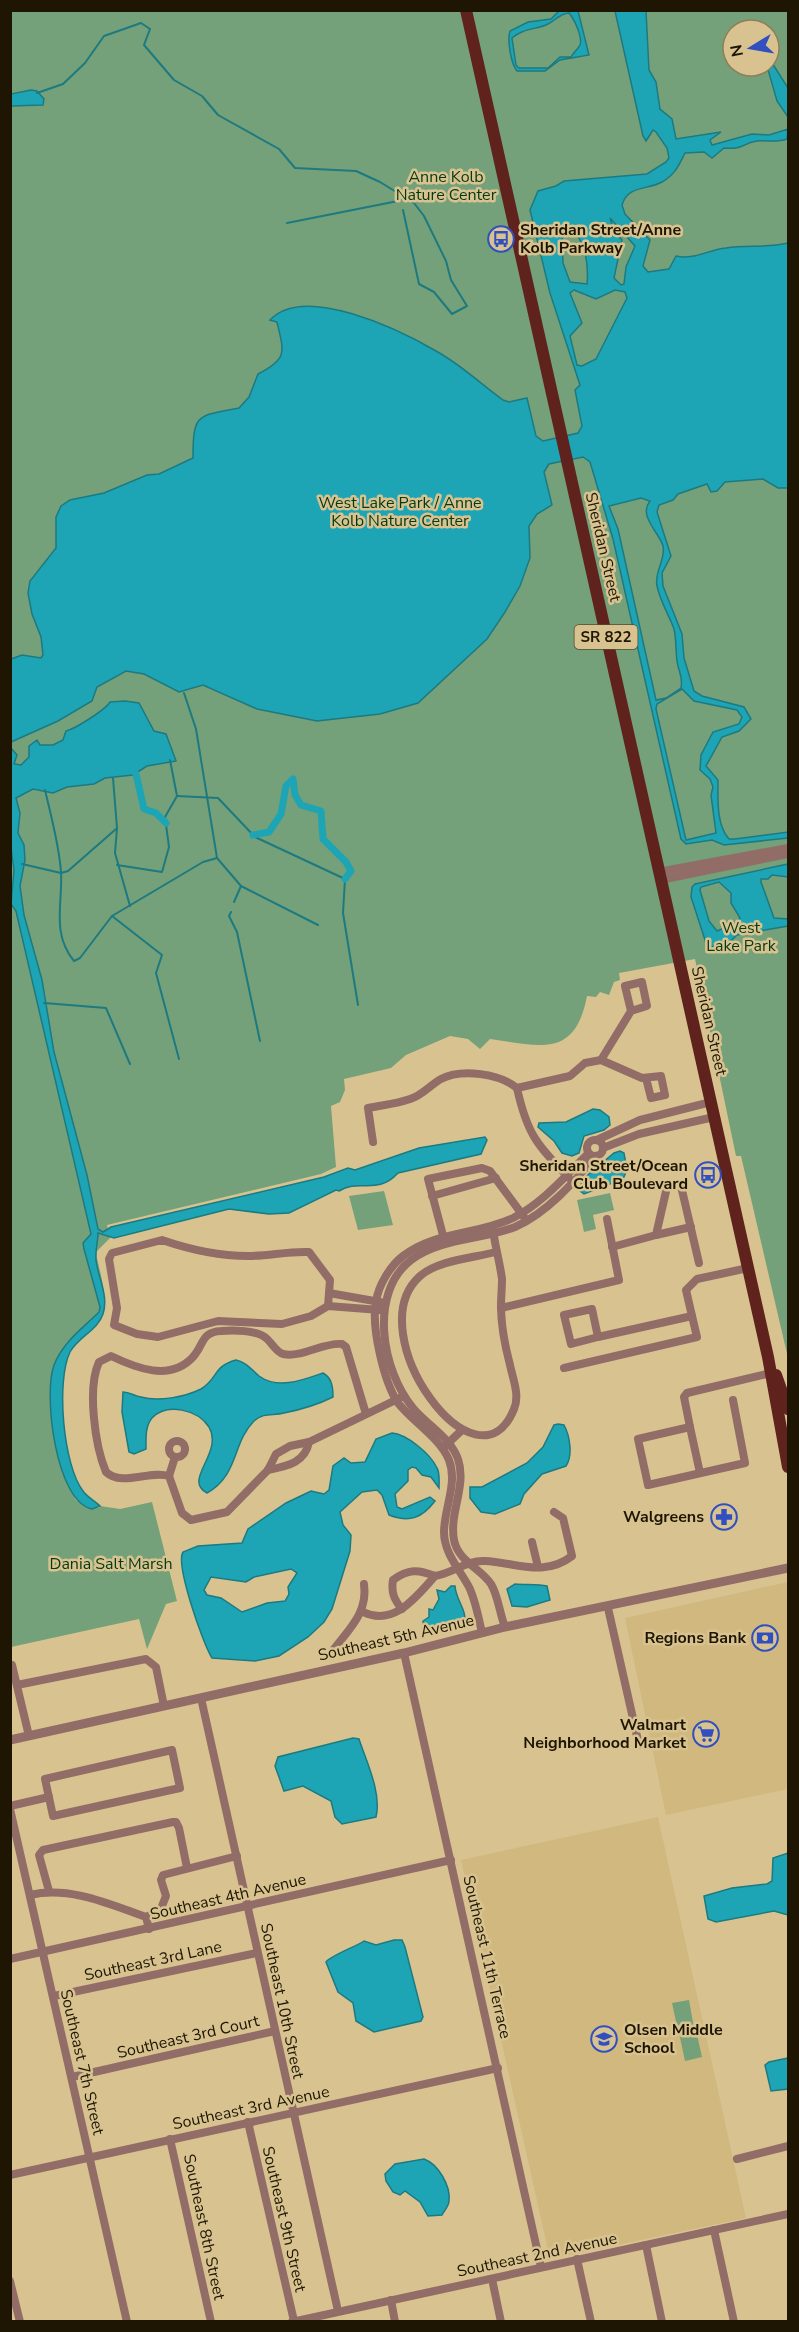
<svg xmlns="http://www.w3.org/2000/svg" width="799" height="2332" font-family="'Nunito Sans',sans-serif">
<rect width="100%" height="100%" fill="#d8c390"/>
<g fill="#d0b87f">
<polygon points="788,1582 788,1789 666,1815 625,1618"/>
<polygon points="658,1817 746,2218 550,2259 461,1860"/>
</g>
<g fill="#74a179" fill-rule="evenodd">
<path d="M10,11H788V1358L741,1156H736L695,959L619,973L620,980L614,982L609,995L600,992L596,997L587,996C575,1059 540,1046 490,1039L480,1049L468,1039L450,1036L406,1055L391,1068L344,1079L345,1090L340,1102L331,1106L336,1167L321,1174L107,1225L110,1238L96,1252C97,1261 107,1295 104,1302C96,1320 73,1334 61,1354C40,1387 59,1467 76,1500L99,1508L100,1506L120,1509L152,1502L177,1601L166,1604L147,1649L139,1619L11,1647ZM733,30H769V66H733Z"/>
<polygon points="384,1191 393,1225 358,1230 349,1196"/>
<polygon points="610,1193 614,1210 593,1215 596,1229 584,1232 577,1200"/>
<polygon points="689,2000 694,2028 678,2031 672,2003"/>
<polygon points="696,2030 702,2057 685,2061 679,2033"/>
</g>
<g fill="#1da5b5" stroke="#1d7a80" stroke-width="1.5" fill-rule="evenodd">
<path d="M560,10L578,11L589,55L560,60L545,71H517C511,64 507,40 510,31L528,22L551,19ZM569,13C574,19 583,37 580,45C578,49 573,53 571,57H560L548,68H519L516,65L512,38C523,28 536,30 548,24C556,20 559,14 569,13Z"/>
<path d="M615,11H646L649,70L656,82L660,109L672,119L676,139L721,132L710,140L712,145L752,134L769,135L788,129L787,139C776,143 768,140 757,141C743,143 743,150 724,148L712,158L704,152L685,153C679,165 675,175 662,182C648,190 628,185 622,205L625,214L650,240L643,266L648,272L669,269L676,256C695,260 707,250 726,248C748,245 767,248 788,243V488H778L763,479L725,482L717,491L711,492L707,484L678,494L673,500L659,505L657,512L671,556L662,573L663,586L682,634L684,658L694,691L702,696L744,707L751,719L739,731L722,737L706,766L718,780C718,798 716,825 729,839H735L788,832V838L724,845L712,840L686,844L681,839L613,539L590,462L583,457L549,464L544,472L552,505L537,514L529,526L530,558L520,586L505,612L487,639L418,703L380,714L317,721L257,709L203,685L179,692L144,674L126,671L97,687L92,701L58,721L11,742V659L22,655L41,658L43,655L41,637L32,614L28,593L30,581L56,548V517L61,506L70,500L104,493L147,475L159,474L193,458C193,413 197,416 239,408L249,397L258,374C288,359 284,352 277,322L270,320C304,283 400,330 436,351C460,364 481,384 503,400L509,402L527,398L536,436L543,441L578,433L582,426L575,390L580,385L550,293L530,210L538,191L556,186L564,181L647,174L666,162L669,158L667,148L656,132L653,130L646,141L643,136ZM610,218L635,246L626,267L624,284L621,285L614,278L622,240L614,231ZM570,225C585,243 589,261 587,284L570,282L563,263L562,239ZM574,290L596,299L615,290L625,292L627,298L596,359L582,366L577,365L570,336L582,323L570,293ZM641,498L650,501C638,516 659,532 663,546C666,560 654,571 657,586C660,601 669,615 674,629C677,642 675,654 678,666C680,674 683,679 681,688L666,698L656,700L618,529L609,506ZM682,689L694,701L737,710L742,717L739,724L713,732L701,755L700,770L710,779L713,787L711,795L716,833L686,840L656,709L657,704Z"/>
<polygon points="769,58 788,88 788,117 777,101 767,66 769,66"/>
<polygon points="31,90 37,91 44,99 43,105 11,106 11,94"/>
<path d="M125,701L139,703L154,731L166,734L176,761L147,766L133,775L105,778L94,784L67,787L53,793L33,789L16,798L20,813L18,833L24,845L25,860L20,886L24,915L42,980L54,1052L87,1175L98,1229L103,1232L111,1227L324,1177L348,1168L355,1170L419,1148L485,1137L487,1140L481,1154L398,1173C377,1196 359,1178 339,1191L336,1190L289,1213L269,1214L229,1209L114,1238L98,1233C98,1242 95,1251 96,1260C98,1278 109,1296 103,1314C98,1330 78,1337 70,1352C56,1381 63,1465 83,1491C87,1497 95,1501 100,1506L92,1509C56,1502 43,1395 54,1365C63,1342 82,1329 99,1312L100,1307L84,1249L83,1243L91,1234L16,911L11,904L14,870L10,840V747L17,755L14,764L21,765L29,757V746L37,740L40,745H53L63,740L66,731C75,729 105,710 110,702Z"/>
<path d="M788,864V877L772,875L768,879H761V882L774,918L788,919V926L737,935L723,948L707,946L691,897L692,887L695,884ZM719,882L731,893V903L740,918L736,923L717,931L709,921L700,890L701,887Z"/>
<polygon points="593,1109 600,1110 609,1117 610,1125 604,1130 584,1136 579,1153 572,1156 562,1153 554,1141 538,1127 539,1123 566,1122"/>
<polygon points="620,1151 624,1153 627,1170 623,1179 584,1194 580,1191 582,1180 614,1153"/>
<path d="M236,1360C246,1362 251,1369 259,1376C278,1390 303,1380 323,1373C332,1378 333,1387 333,1397C319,1404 299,1410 284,1413C273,1416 264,1412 254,1421C232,1443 239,1475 207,1493C182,1480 224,1453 209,1427C198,1410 167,1402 152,1418C145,1426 146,1439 146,1449L134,1454L129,1452L122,1412L123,1392C130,1392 134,1396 141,1397C158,1402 185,1397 201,1389C218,1379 213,1366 236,1360Z"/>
<path d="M558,1424L564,1425C570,1436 573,1456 566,1466L542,1474L524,1494L520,1504L495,1514L481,1512L470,1498V1487H482L527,1463L543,1447L554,1425Z"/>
<path d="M392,1433C406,1434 430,1453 437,1468C440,1473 439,1482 439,1488L431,1477L422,1475L416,1468L412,1467L408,1470V1481L395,1494L397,1507L402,1509L430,1497L435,1501C422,1518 410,1523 389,1515L382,1495L377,1490L362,1492L340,1512L343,1525L351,1535L350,1551L332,1609L324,1622L308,1637L279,1656L255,1661L212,1658C203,1644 175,1564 183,1552L198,1546L242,1543L248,1529L286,1503L311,1491L324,1494L329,1490L333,1466L344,1458L351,1463L365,1462L376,1439ZM291,1569L297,1573L288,1587L289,1594L285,1601L267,1603L242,1612L221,1598L207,1595L204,1590L211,1577L246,1582L254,1577Z"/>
<path d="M515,1584C525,1585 538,1584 547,1586L550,1600L527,1607L512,1606L507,1589Z"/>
<path d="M451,1586H455C456,1600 466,1609 465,1620L457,1625H446L438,1631L424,1629L423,1621L429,1617V1609L433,1610L439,1599L437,1590L445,1592Z"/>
<path d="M353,1738L359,1739C366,1761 382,1793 376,1817L342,1824L335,1817L331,1801L303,1786L284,1791L275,1766L278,1757Z"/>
<polygon points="788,1853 788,1915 774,1911 716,1922 708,1919 704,1896 732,1888 767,1884 772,1881 773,1858"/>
<path d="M394,1940H402L405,1947L423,2017L421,2021L374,2032L356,2021L353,2003L338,1992L326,1962C330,1956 355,1947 364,1941L376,1945Z"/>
<polygon points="788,2058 788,2089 771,2091 765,2065 769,2062"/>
<path d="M424,2159C438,2164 451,2186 449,2201C449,2206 444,2211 442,2215L428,2216L420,2202L405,2191L400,2195L393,2192L386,2181L385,2174L395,2164Z"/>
</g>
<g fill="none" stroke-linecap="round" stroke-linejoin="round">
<g stroke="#1d7a80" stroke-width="2">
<polyline points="37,93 63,84 85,63 104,36 141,23 150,29 144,45 174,80 202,96 218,115 279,149 295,168 356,171 380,182 414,203 424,216 446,261 451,280 467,306 452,314 434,292 419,284 403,210"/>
<polyline points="287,223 398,201 404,197"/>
<polyline points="184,693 196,729 217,858 241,886 318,925"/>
<polyline points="113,778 117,828 115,853 130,906"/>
<path d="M45,790C51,816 59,844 61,872C63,903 51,933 74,961L80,958L112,916L203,862L217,858"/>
<polyline points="177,796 218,798 255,837 345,879 343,913 358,1005"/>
<polyline points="22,864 61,873 68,871 116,829"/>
<polyline points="117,865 162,872 169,847 165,817 177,796 170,760"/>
<polyline points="234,902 241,886"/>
<polyline points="231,912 229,916 237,932 260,1041"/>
<polyline points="112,916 162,955 156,973 179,1059"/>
<polyline points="44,1003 106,1008 130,1064"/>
</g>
<g stroke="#1da5b5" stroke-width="7">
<polyline points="136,774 144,809 156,813 166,823"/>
<polyline points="253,835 269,832 281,814 286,786 293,779 295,795 301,805 321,811 323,839 346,862 351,871 345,879"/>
</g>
<g stroke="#926d67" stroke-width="8">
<polyline points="658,872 788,848"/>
<polyline points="660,880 788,854"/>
<polyline points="601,1060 631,1011 625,986 642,982 647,1006 631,1011"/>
<polyline points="517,1088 570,1076 585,1063 601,1060 642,1078 661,1076 665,1095 651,1098 646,1078"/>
<path d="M517,1088C527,1134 537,1145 569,1178"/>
<circle cx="595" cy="1148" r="8"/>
<polyline points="597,1140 640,1120 711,1102"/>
<path d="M373,1142L368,1108C382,1105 396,1104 410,1099C422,1096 430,1085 441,1079C462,1068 500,1074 517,1088"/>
<polyline points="603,1148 639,1134 714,1117"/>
<polyline points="432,1196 496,1178"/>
<path d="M493,1230C495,1246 500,1263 502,1279C502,1288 501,1297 501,1306C501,1326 505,1346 510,1365C513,1379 520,1396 514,1409C478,1499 358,1334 419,1277C437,1260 473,1258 496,1252"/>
<polyline points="656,1235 691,1227"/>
<polyline points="444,1239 428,1179 482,1168 490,1171 524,1217"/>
<path d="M162,1240C191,1250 217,1256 248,1256C269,1256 288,1251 309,1252L330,1280L328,1306L311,1316L282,1324L218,1321L158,1337L137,1334L114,1325L117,1308L109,1259L112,1253Z"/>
<polyline points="612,1247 656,1235 667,1187 681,1186 699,1263"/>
<polyline points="329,1293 380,1302"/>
<polyline points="328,1306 380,1310"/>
<polyline points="501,1308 619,1280 607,1219"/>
<polyline points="598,1337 571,1344 564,1315 592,1309 598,1337 692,1316 686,1290 697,1279 748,1268"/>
<polyline points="564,1368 697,1337 692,1316"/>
<polyline points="733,1400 745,1463 648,1485 638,1439 690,1427 684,1397 687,1393 771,1373"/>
<path d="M366,1414L346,1347L342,1344C323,1342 302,1358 283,1354C276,1352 272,1343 266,1338C257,1330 233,1330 221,1331C201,1332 204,1345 193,1357C170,1382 136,1368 111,1356L99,1362C87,1388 95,1446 106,1472C122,1487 149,1470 169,1476L182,1513L191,1520L227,1512L268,1470L276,1454L290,1446L309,1442L404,1396"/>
<polyline points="690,1427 700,1473"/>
<circle cx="177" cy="1449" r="8"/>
<polyline points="445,1446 461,1431"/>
<path d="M268,1470C287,1466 305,1463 309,1442"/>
<polyline points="169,1476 175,1457"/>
<polyline points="532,1542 538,1567"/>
<polyline points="608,1608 639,1745"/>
<path d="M402,1609C394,1600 391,1592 393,1580C408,1569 418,1569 435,1576C451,1574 467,1560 485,1561C514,1562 544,1578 572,1556L563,1518L554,1512"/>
<path d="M363,1612C394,1627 416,1597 435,1576"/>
<path d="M505,1627C500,1615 498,1595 491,1584C480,1568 458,1561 454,1540C449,1512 467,1486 458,1459C450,1437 427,1425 413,1408C382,1371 368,1293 411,1260C440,1238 482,1240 515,1227C547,1213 574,1182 596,1156"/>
<path d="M482,1633C479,1619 476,1603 470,1589C461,1571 444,1554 444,1532C444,1509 458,1483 449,1460C440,1438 413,1422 398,1403C384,1382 371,1327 376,1302C378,1286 390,1266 403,1256C436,1231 477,1235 513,1218C543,1203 565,1176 589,1153"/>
<path d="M334,1649C350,1628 368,1612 364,1584"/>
<polyline points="404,1653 541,2267"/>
<polyline points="12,1665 29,1736"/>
<polyline points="17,1685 146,1659 156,1667 164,1706"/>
<polyline points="201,1698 338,2311"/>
<polygon points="172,1750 180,1788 53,1816 45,1779"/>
<polyline points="10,1806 49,1797"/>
<polyline points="10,1809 127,2322"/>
<polyline points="49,1891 39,1855 43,1850 173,1822 176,1822 179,1828 187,1868"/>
<path d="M30,1895C70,1886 109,1904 146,1917"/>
<polyline points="149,1929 146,1917 160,1911 166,1896 161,1880 163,1875 237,1856"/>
<polyline points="10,1959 451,1860"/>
<polyline points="54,1996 257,1953"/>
<polyline points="72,2077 275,2031"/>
<polyline points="248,2122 294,2321"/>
<polyline points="170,2139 211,2322"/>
<polyline points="737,2159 788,2146"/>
<polyline points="10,2175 498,2068"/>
<polyline points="714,2230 734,2322"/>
<polyline points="646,2245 662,2322"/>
<polyline points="577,2259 591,2322"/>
<polyline points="492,2279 501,2322"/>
<polyline points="10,2281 20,2322"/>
<polyline points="391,2300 395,2322"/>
<polyline points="292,2322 788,2214"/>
</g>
<polyline stroke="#926d67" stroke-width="9" points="10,1740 404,1653 505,1627 788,1568"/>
<g stroke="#60221d" stroke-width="12">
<polyline points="466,10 768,1357 788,1467"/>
<polyline points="776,1375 788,1409"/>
</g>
</g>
<defs>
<g id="bus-ring" transform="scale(1.35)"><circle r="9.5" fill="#d8c390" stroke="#314fbf" stroke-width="1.5"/><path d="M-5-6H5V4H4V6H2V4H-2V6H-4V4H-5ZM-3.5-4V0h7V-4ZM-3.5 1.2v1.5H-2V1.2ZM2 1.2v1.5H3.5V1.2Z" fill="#314fbf"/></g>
<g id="pharmacy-ring" transform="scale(1.35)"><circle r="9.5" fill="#d8c390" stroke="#314fbf" stroke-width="1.5"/><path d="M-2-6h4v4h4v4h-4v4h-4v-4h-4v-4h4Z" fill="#314fbf"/></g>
<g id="bank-ring" transform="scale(1.35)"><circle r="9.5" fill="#d8c390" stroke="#314fbf" stroke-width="1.5"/><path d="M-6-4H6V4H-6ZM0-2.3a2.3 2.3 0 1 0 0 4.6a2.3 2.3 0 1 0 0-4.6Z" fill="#314fbf"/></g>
<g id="supermarket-ring" transform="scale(1.35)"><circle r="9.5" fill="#d8c390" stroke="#314fbf" stroke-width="1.5"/><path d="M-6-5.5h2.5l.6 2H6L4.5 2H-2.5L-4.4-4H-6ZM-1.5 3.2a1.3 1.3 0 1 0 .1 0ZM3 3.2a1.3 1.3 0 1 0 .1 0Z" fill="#314fbf"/></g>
<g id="school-ring" transform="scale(1.35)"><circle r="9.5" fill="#d8c390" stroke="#314fbf" stroke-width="1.5"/><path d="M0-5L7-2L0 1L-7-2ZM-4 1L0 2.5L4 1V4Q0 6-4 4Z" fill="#314fbf"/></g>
</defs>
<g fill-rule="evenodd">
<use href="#bus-ring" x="501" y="239"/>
<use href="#bus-ring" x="708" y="1175"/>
<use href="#pharmacy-ring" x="724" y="1517"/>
<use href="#bank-ring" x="765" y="1638"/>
<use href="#supermarket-ring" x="706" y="1734"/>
<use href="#school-ring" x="604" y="2039"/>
</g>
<g text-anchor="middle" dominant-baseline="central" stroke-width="5" stroke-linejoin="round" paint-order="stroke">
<rect fill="#d8c390" stroke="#564a2d" stroke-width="1.5" x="574.5" y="625" width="63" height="24" rx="4.5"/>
<g font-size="15" font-weight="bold" fill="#1e1603">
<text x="606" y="637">SR 822</text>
</g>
<g font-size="16" fill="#053913" stroke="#d8c390">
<text x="446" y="177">Anne Kolb<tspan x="446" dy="18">Nature Center</tspan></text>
<text x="400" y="503">West Lake Park / Anne<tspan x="400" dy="18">Kolb Nature Center</tspan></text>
<text x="741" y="928">West<tspan x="741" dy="18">Lake Park</tspan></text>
<text x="111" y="1564">Dania Salt Marsh</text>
</g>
<g font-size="16" font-weight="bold" fill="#1e1603" stroke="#d8c390" text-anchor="end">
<text x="520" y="230" text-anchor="start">Sheridan Street/Anne<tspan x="520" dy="18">Kolb Parkway</tspan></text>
<text x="688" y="1166">Sheridan Street/Ocean<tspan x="688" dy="18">Club Boulevard</tspan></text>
<text x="704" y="1517">Walgreens</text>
<text x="746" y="1638">Regions Bank</text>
<text x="686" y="1725">Walmart<tspan x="686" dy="18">Neighborhood Market</tspan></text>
<text x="624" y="2030" text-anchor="start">Olsen Middle<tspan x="624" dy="18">School</tspan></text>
</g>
<g font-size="16" fill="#1e1603" stroke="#d8c390">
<text transform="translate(603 547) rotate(77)">Sheridan Street</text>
<text transform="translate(709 1021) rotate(77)">Sheridan Street</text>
<text transform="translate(396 1638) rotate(-13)">Southeast 5th Avenue</text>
<text transform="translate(228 1897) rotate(-13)">Southeast 4th Avenue</text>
<text transform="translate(487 1957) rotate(77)">Southeast 11th Terrace</text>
<text transform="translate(153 1961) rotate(-12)">Southeast 3rd Lane</text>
<text transform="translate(282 2001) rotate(78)">Southeast 10th Street</text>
<text transform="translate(188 2037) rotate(-13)">Southeast 3rd Court</text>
<text transform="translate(82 2062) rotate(77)">Southeast 7th Street</text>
<text transform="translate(251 2108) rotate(-12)">Southeast 3rd Avenue</text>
<text transform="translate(284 2219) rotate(77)">Southeast 9th Street</text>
<text transform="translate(204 2227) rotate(78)">Southeast 8th Street</text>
<text transform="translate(537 2255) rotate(-12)">Southeast 2nd Avenue</text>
</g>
</g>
<rect width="799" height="2332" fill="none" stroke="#1e1603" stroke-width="24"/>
<g transform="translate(751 48) rotate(259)"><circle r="28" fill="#d8c390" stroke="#8e7e58" stroke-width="1.5"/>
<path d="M0-4.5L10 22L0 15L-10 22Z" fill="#314fbf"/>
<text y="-9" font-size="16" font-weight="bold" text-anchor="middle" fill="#1e1603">N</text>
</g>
</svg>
